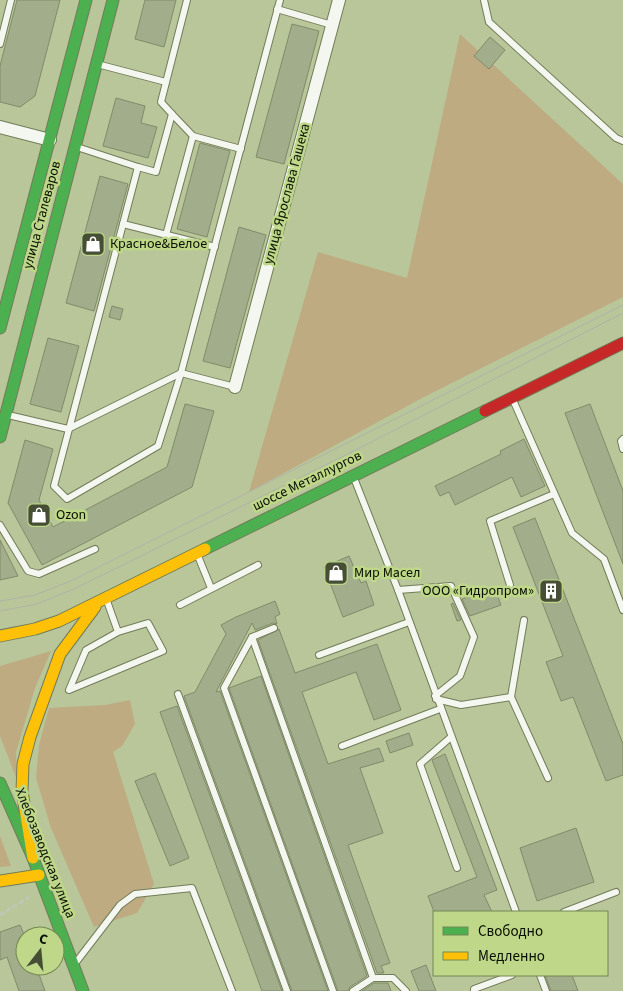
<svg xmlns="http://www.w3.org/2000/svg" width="623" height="991" font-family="'Source Sans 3',sans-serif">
<rect width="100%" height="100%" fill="#b8c69a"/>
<g fill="#beab81">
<polygon points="460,34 623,184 623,297 424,397 249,492 318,252 407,278"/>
<polygon points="51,651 35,688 16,752 17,780 0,736 0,666"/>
<polygon points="130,700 135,724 122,746 113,752 154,884 137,913 94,927 51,828 36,778 39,745 49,708 105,705"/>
<polygon points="0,836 11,866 0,867"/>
</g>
<g fill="#a2ad8b" stroke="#818b69">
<polygon points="17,0 60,0 35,96 20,107 0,102 0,66"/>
<polygon points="145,0 176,0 164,47 135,39"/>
<polygon points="292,24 319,31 284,164 256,157"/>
<polygon points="490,37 505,50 489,69 474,56"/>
<polygon points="116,98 145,106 141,123 157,127 148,158 103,146"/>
<polygon points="200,143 230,151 207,237 177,229"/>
<polygon points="100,176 128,184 94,311 66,303"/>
<polygon points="239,227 266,235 230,368 203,361"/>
<polygon points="112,306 123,309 120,320 109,317"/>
<polygon points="48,338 79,346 61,412 30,404"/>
<polygon points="185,404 214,411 192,487 42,565 8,503 25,440 53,449 39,500 53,527 167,467"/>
<polygon points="590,404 623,491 623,564 565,413"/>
<polygon points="524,439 545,486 521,497 512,477 455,505 449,492 440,496 435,486 501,454 500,451"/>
<polygon points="535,518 623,744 623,775 606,781 573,697 561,701 546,662 563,656 513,527"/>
<polygon points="0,540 18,576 0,580"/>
<polygon points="349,556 361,583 366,581 374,605 343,617 324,567"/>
<polygon points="494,587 501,605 470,616 462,599"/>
<polygon points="275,601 280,614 275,617 277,624 273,623 255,630 252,623 216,692 220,691 328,991 292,991 184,696 195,692 226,634 221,625 236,617"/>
<polygon points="453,603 461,620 457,621 451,604"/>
<polygon points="279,629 295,673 377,644 401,710 374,720 356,672 302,692 328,764 379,748 384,761 360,768 383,833 348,845 390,963 381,966 384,973 377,973 258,640"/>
<polygon points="261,676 367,976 350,987 348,991 338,991 229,688"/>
<polygon points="177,706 282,991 262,991 160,712"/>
<polygon points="409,733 413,745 390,753 386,741"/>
<polygon points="445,754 497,890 484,895 492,912 434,912 428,896 477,877 432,760"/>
<polygon points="155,773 189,858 170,866 135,781"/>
<polygon points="576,828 594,882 537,901 520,848"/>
<polygon points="20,925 25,937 25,966 36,966 45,991 19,991 7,957 0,960 0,932"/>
<polygon points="426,965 436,991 419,991 411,971"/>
<polygon points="545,975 572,975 578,991 551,991"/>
<polygon points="374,983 388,983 391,991 362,991"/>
</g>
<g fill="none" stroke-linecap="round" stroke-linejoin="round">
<g stroke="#727c58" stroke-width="8">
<g id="lane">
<polyline points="187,0 161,102 172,114 156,172 138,167 54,486 67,499 158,446 181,373 280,0"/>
<polyline points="484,0 489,22 616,138 623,141"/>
<polyline points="277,9 332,25"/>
<polyline points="0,44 11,0"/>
<polyline points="97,64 166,82"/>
<polyline points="172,114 193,136 241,149"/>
<polyline points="77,147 138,167"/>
<polyline points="123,224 215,247"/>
<polyline points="166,235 193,136"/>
<polyline points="513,400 572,533 604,559 623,610"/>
<polyline points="8,415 68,429 181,373 235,387"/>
<polyline points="623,439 621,441 623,449"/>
<polyline points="354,478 398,590 516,912"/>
<polyline points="0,525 28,571 39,574 95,549"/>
<polyline points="198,556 211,588"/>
<polyline points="510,585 490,521 554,494"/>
<polyline points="398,590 451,586 474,637 460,676 435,696"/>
<polyline points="107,601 118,632 86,650 69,690 163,651 148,623 118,632"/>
<polyline points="180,605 258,565"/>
<polyline points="274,628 252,637 224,688 333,991"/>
<polyline points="252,637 373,978"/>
<polyline points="319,655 409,622"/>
<polyline points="178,694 287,991"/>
<polyline points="511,697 524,620"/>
<polyline points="436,699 461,705 511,697 548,778"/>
<polyline points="451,737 420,764 457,868"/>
<polyline points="342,746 440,709"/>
<polyline points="564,912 616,892"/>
<polyline points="77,961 120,905 135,894 192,888 232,991"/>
<polyline points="540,975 546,991"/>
<polyline points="353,991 373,978 393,978 406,991"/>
<polyline points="474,991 474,989 512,975"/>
</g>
</g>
<g stroke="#727c58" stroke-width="14">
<g id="street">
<polyline points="0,127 50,140"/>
<polyline points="235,387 339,0"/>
</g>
</g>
<g stroke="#727c58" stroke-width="13">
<g id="fast">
<polyline points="0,328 86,0"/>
<polyline points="0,437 113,0"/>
<polyline points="205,549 485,411"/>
<polyline points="0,783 33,858 83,991"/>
</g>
</g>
<g stroke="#727c58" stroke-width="13">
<g id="slow">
<polyline points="0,636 35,629 59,621 205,549"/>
<polyline points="33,858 22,791 23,764 30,737 60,654 95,607"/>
<polyline points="0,881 39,875"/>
</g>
</g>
<g stroke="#727c58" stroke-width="13">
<polyline id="jam" points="485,411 623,343"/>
</g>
<polyline stroke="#c1c6b9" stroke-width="2.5" stroke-dasharray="5 2.5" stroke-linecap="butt" points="0,915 29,897"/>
<use href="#lane" stroke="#f4f6f0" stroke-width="6"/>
<use href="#street" stroke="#f4f6f0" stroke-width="12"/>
<use href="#fast" stroke="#4caf50" stroke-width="11"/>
<use href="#slow" stroke="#ffc107" stroke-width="11"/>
<use href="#jam" stroke="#c62828" stroke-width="11"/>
<g stroke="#b0b2a8" stroke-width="1">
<polyline points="0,601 35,595 71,581 623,305"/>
<polyline points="0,611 37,604 74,589 348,454 623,313"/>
</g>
</g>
<defs>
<g id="shop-square" transform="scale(1.25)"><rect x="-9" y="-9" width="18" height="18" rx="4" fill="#464f36" stroke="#bed789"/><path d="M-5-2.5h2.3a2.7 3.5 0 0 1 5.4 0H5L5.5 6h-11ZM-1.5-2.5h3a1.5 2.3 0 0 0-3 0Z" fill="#fff"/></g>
<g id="building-square" transform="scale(1.25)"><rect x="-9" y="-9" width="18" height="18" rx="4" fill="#464f36" stroke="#bed789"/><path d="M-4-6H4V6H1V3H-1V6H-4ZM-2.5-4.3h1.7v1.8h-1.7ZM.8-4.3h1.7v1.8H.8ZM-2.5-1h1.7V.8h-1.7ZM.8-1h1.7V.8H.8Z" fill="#fff"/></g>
</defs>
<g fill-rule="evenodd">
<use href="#shop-square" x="93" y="244"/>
<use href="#shop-square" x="39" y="515"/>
<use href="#shop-square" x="336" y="573"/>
<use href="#building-square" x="551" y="591"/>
</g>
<g text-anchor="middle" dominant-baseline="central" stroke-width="5" stroke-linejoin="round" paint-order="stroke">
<g font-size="14" fill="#080f00" stroke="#bed789">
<text transform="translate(287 194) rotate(-75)">улица Ярослава Гашека</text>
<text transform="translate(42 215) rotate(-75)">улица Сталеваров</text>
<text transform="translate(307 481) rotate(-26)">шоссе Металлургов</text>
<text transform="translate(45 853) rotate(68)">Хлебозаводская улица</text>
</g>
<g font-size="14" fill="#080f00" stroke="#bed789" text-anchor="start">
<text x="110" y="244">Красное&amp;Белое</text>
<text x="56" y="515">Ozon</text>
<text x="354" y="573">Мир Масел</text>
<text x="534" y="591" text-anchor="end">ООО «Гидропром»</text>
</g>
</g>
<rect x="433" y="911" width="175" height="65" fill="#bed789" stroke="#758752"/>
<rect x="443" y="927" width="25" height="8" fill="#4caf50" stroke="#758752"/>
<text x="478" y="936" font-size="15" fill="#080f00">Свободно</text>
<rect x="443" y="952" width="25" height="8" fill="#ffc107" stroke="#758752"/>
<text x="478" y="961" font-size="15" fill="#080f00">Медленно</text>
<g transform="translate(40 951) rotate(16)"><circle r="24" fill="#bed789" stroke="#758752"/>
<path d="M0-4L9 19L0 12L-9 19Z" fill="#464f36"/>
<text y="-8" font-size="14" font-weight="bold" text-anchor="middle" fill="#080f00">С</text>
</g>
</svg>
